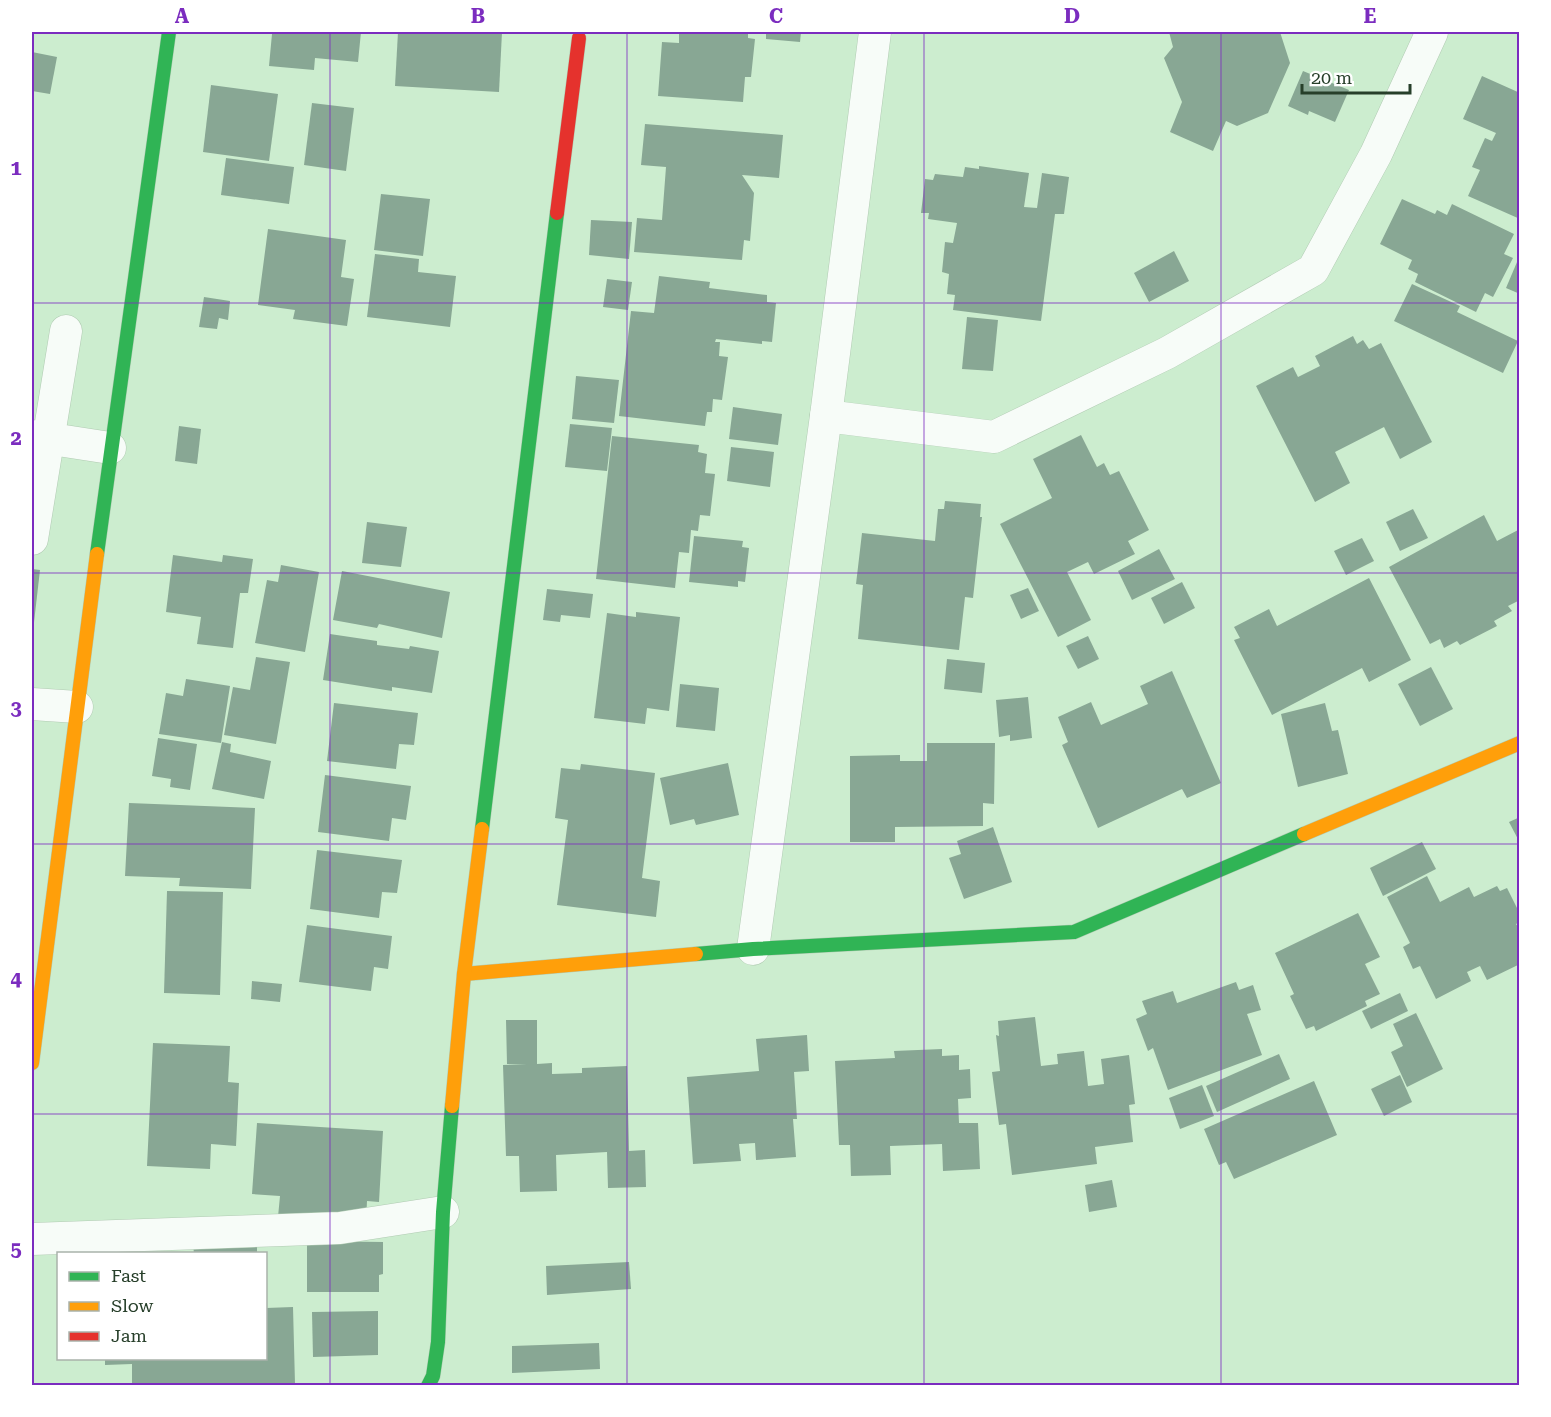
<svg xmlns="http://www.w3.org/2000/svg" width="1551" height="1417" font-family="'Roboto Serif',serif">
<rect width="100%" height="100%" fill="#ccedcf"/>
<g fill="#88a794">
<polygon points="261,32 361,32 358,62 315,58 314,70 269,66 272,34 261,33"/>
<polygon points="398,32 502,32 499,92 395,86"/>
<polygon points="679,32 748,32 748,38 755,39 751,77 745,77 743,102 658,96 662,42 679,43"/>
<polygon points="766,32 801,32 800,42 766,39"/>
<polygon points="1169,32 1280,32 1290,63 1268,113 1237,126 1226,121 1213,151 1170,132 1182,102 1164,58 1173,47"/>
<polygon points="32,52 57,57 50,94 32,91"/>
<polygon points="1303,71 1349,90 1335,122 1309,111 1308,115 1288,106"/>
<polygon points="1482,76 1520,93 1520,219 1468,196 1480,170 1472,167 1485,138 1492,141 1496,133 1463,119"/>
<polygon points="211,85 278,94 269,161 203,152"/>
<polygon points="312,103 354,108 346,171 304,165"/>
<polygon points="645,124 783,135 779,178 742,175 754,193 750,241 744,240 742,260 634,252 637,218 662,220 666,167 641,165"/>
<polygon points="226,158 294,167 289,204 221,195"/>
<polygon points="979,166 1029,173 1024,207 1037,208 1042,173 1069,177 1064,214 1055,214 1041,321 953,310 955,295 947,294 949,274 942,272 945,242 953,243 957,223 928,219 929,213 921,213 925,179 933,180 935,174 963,177 965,167 979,169"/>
<polygon points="381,194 430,199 423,256 374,250"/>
<polygon points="1402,199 1435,214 1437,210 1447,215 1452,204 1514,234 1504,254 1513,258 1493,297 1485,293 1476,312 1415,282 1418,274 1408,269 1412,260 1380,244"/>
<polygon points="591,220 632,222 629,259 589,255"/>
<polygon points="268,229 346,240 341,277 354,279 347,326 293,319 295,310 258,305"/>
<polygon points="1174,251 1189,281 1149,302 1134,273"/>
<polygon points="375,254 419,259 418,272 456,276 450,327 367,317"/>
<polygon points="1520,255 1520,294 1506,288"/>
<polygon points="659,276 710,282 709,288 767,295 767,302 776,303 772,342 762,341 762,344 716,339 715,342 720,342 719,356 728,357 722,400 713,399 712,412 707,412 705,426 619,416 631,311 654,313"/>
<polygon points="607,279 632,282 628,310 603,307"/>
<polygon points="1412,284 1460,306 1457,312 1518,341 1503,373 1394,321"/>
<polygon points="204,297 230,301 228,320 219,318 217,329 199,327"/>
<polygon points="967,317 998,320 993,371 962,369"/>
<polygon points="1353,336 1357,344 1363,340 1369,349 1381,343 1432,442 1400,459 1384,427 1335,452 1350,483 1315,502 1256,386 1293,367 1298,377 1320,366 1315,356"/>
<polygon points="576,376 619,380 614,423 572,419"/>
<polygon points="733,407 782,414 778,445 729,439"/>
<polygon points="570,424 612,428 607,471 565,467"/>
<polygon points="179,426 201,429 197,464 175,461"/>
<polygon points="1081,435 1097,467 1104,463 1110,475 1119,471 1149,530 1128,541 1135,554 1094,574 1088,562 1067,572 1091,620 1058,637 1000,524 1052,498 1033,459"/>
<polygon points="612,436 699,445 698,452 707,454 705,473 715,474 710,516 700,515 698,531 691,530 689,553 679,552 675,588 596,579"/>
<polygon points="731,447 774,452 770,487 727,481"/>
<polygon points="945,501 981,504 980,517 982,517 973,598 965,597 959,650 858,639 863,585 856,584 862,533 935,541 938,509 944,509"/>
<polygon points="1413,509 1428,538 1400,551 1386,522"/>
<polygon points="1484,515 1497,541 1520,529 1520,600 1508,606 1512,611 1494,621 1497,626 1460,645 1457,641 1444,648 1440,639 1430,644 1389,567"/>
<polygon points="367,522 407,527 401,567 362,563"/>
<polygon points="694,536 743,541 742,547 749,548 745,582 738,581 738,587 689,582"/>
<polygon points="1362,538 1374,561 1346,575 1334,551"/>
<polygon points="1159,549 1175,579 1132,600 1118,571"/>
<polygon points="173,555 222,562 223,555 253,559 248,593 240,593 233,648 197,644 201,617 166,612"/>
<polygon points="281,565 319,572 305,652 255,643 267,580 278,582"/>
<polygon points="32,569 40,570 33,631 32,631"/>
<polygon points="342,571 450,592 442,638 379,624 377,628 333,620"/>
<polygon points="1369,578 1411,660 1369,682 1362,668 1272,715 1234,640 1240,638 1234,627 1269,609 1277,626"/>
<polygon points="1182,582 1195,608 1164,624 1151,598"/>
<polygon points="1028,588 1039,611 1021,619 1010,595"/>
<polygon points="547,589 593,594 590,618 561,615 560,622 543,620"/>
<polygon points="636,612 680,617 669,711 647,708 645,724 594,718 607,613 636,617"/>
<polygon points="330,634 377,641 377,645 409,649 410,646 439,651 432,693 392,687 392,691 323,680"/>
<polygon points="1088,636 1099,659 1078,669 1066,646"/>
<polygon points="256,657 290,662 276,744 224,735 233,687 250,690"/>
<polygon points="947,659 985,663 982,693 944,689"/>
<polygon points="1431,667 1453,709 1420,726 1398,684"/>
<polygon points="1172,671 1221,783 1187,798 1182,789 1098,828 1062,745 1068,742 1058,717 1091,702 1101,725 1148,704 1140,686"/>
<polygon points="186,679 230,686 221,743 159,734 166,693 183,696"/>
<polygon points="680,684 719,688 715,731 676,727"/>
<polygon points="1028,697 1032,738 1010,741 1010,735 999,737 996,700"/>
<polygon points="334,703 418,713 414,745 399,744 396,769 327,761"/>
<polygon points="1325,703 1332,731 1338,730 1348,774 1298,787 1281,714"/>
<polygon points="158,738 197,744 190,790 170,787 171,779 152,776"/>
<polygon points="222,742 231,744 230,752 271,761 264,799 212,789"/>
<polygon points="927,743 995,743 994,804 983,803 983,826 895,827 895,842 850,842 850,756 900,755 900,761 927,761"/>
<polygon points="728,763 739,815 696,825 694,819 670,825 660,778"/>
<polygon points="581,764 655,773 642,878 660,881 656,917 557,905 568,820 555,818 561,768 580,770"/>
<polygon points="325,775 411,786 406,820 392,818 389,841 318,832"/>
<polygon points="129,803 255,808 251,889 179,886 180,878 125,876"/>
<polygon points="1520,817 1520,843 1509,822"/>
<polygon points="993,827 1012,882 964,899 949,858 961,854 957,841"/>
<polygon points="1422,842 1436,869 1383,896 1370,868"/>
<polygon points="317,850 402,860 397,893 382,892 379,918 310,909"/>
<polygon points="1427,876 1440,902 1469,887 1474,897 1497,886 1500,891 1507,888 1520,914 1520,922 1516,924 1520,930 1520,964 1487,980 1480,966 1467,972 1471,981 1436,999 1420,966 1413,969 1403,947 1410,943 1387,897"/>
<polygon points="167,891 223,892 220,995 164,993"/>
<polygon points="1358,913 1380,957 1365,964 1380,994 1365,1001 1367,1006 1316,1031 1314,1026 1306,1029 1290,996 1294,994 1275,953"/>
<polygon points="307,925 392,936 388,969 374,967 371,991 299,982"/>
<polygon points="252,981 282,984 280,1002 251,999"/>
<polygon points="1236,982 1239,990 1253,985 1261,1010 1247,1014 1262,1055 1168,1090 1153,1048 1148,1051 1136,1019 1147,1014 1142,1001 1173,991 1177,1003"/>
<polygon points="1400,993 1408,1011 1371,1029 1362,1011"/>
<polygon points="1416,1013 1443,1069 1407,1087 1391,1052 1403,1046 1393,1024"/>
<polygon points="1035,1017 1041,1066 1058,1064 1057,1054 1084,1051 1088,1086 1104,1084 1101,1059 1129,1055 1135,1104 1129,1105 1133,1142 1095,1147 1097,1164 1012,1175 1006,1124 999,1125 992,1072 1000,1071 996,1035 999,1036 998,1021"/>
<polygon points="506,1020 537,1020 537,1064 552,1063 552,1074 582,1073 582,1068 627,1066 629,1151 645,1150 646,1187 608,1188 607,1152 556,1155 557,1191 520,1192 519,1156 506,1156 503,1065 527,1064 507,1064"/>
<polygon points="807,1035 809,1071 794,1072 797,1119 793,1119 796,1157 756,1160 755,1143 739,1144 741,1161 693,1164 687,1077 759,1071 756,1039"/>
<polygon points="153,1043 230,1046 228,1082 239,1083 236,1146 211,1144 210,1169 147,1166"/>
<polygon points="942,1049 942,1056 959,1055 959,1070 970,1069 971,1098 958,1099 959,1123 978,1123 980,1169 943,1171 942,1144 890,1146 891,1175 851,1176 850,1145 839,1145 835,1061 895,1058 894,1051"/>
<polygon points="1279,1054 1290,1079 1217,1112 1206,1086"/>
<polygon points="1400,1075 1412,1102 1384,1116 1371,1089"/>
<polygon points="1314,1081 1337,1135 1234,1179 1226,1162 1219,1165 1204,1129"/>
<polygon points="1202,1085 1214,1116 1180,1129 1169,1098"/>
<polygon points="257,1123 383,1131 379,1202 367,1201 366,1222 278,1217 280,1196 252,1194"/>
<polygon points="1112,1180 1117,1207 1089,1212 1085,1185"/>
<polygon points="307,1241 383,1242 383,1274 379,1275 379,1292 307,1292"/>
<polygon points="257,1242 257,1254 194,1254 193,1244"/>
<polygon points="629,1262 631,1289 547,1295 546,1266"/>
<polygon points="293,1307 295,1384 132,1386 132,1364 105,1365 105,1358 266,1358 266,1308"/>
<polygon points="378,1311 378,1355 313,1357 312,1312"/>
<polygon points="599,1343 600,1369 512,1373 512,1346"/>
</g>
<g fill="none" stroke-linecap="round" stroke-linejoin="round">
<g stroke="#b1cbb3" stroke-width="33">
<g id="street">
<polyline points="826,416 994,437 1167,353 1313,270 1376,154 1432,32"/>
<polyline points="32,436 110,448"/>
<polyline points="32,539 66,331"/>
<polyline points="32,704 77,707"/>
<polyline points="753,949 826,416 875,32"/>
<polyline points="32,1239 340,1228 443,1212"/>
</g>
</g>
<g stroke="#b1cbb3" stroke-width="15">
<g id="fast">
<polyline points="97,554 169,32"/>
<polyline points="482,829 557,213"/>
<polyline points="696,954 753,949 1074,932 1304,834"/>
<polyline points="428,1386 433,1376 438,1342 443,1212 452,1106"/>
</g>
</g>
<g stroke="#b1cbb3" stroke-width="15">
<g id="slow">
<polyline points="1304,834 1520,743"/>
<polyline points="464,974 696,954"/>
<polyline points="32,1063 97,554"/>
<polyline points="452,1106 464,974 482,829"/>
</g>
</g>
<g stroke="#b1cbb3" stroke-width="15">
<polyline id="jam" points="557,213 579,38"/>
</g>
<use href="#street" stroke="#f7fcf8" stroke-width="32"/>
<use href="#fast" stroke="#30b455" stroke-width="14"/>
<use href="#slow" stroke="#ff9f0a" stroke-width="14"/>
<use href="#jam" stroke="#e5322d" stroke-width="14"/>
</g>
<path fill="none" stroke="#7b2cbf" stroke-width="1.5" stroke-opacity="0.55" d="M330,32V1386M627,32V1386M924,32V1386M1221,32V1386M32,303H1520M32,573H1520M32,844H1520M32,1114H1520"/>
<rect width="1551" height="1417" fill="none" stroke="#ffffff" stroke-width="66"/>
<rect x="57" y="1252" width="210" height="108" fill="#ffffff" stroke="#a9b2aa" stroke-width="1.5"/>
<rect x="69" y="1272" width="30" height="9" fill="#30b455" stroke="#a9b2aa" stroke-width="1.5"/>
<text x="111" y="1282" font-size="18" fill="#273f2a">Fast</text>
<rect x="69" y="1302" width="30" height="9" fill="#ff9f0a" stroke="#a9b2aa" stroke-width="1.5"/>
<text x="111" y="1312" font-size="18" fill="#273f2a">Slow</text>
<rect x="69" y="1332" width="30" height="9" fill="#e5322d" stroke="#a9b2aa" stroke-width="1.5"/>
<text x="111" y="1342" font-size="18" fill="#273f2a">Jam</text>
<path d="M1302 84v9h108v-9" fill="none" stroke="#273f2a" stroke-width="3"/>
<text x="1311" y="84" font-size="18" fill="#273f2a" stroke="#ffffff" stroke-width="4.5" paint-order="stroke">20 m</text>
<rect x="33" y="33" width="1485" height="1351" fill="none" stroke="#7b2cbf" stroke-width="2"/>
<g font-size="20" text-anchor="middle" font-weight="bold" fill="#7b2cbf">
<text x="182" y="23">A</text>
<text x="478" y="23">B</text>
<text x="776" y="23">C</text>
<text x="1072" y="23">D</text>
<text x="1370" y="23">E</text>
<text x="16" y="175">1</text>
<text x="16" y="445">2</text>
<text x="16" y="715">3</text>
<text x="16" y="986">4</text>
<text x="16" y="1256">5</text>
</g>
</svg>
